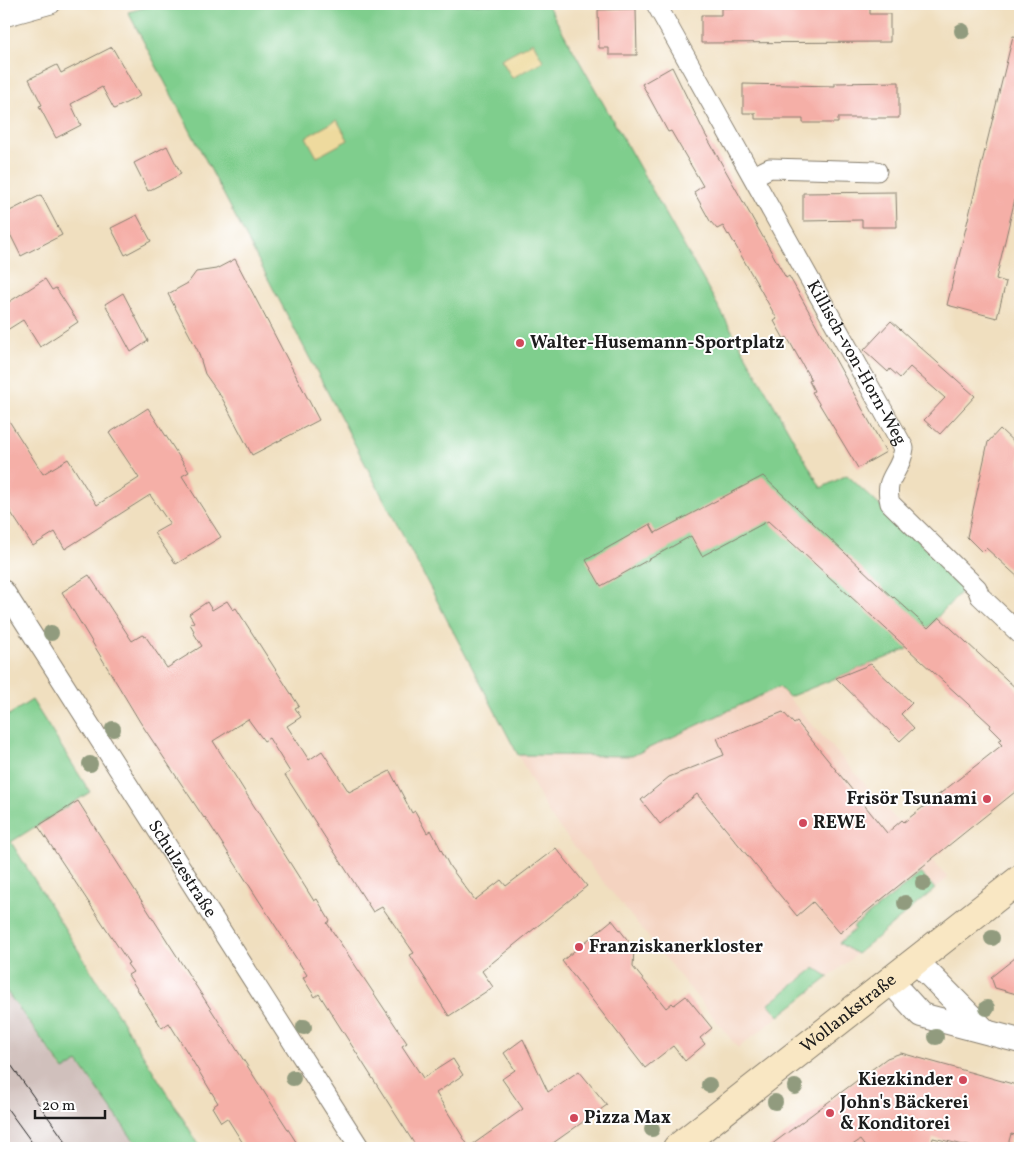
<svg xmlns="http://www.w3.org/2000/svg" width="1024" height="1152" font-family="Vollkorn,serif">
<rect width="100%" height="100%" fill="#fff"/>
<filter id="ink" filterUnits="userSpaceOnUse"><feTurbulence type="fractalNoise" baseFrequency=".02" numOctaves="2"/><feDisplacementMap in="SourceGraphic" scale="10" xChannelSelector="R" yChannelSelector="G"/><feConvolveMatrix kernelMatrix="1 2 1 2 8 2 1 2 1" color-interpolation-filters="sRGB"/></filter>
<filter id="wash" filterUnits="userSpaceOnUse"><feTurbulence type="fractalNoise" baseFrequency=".0096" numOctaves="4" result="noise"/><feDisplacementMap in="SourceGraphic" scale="20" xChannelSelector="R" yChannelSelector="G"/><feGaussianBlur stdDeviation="1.12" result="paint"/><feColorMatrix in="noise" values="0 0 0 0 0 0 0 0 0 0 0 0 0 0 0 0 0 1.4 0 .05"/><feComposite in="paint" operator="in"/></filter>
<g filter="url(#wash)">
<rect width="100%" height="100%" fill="#f0dfbf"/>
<polygon fill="#f4d3c0" points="779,687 948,878 810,993 738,1048 550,816 518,755 632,756"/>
<polygon fill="#d0c0bc" points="4,988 63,1070 77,1062 139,1148 4,1148"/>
<g fill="#7fce8d" stroke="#4e7554">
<polygon points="158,4 547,4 821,488 847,475 966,586 908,649 789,697 779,687 632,756 518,755 128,12"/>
<polygon points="32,700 90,792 11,842 201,1148 139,1148 78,1062 64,1070 4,988 4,718"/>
<polygon points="921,873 935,889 857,954 839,943 855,929 853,927"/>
<polygon points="815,968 829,977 779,1016 769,1004"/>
</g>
<g fill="#eeda9e" stroke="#857b5d">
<polygon points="533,42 543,61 512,78 501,59"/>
<polygon points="337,120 348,140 317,157 306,137"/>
</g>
<g id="blocks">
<g fill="#f5afa7">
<polygon points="846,6 870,7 870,14 890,14 890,42 701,43 701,15 721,15 721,8"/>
<polygon points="636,9 637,55 609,55 609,48 599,48 598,10"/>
<polygon points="1013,36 1020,37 1020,178 996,279 1006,282 997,318 947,305"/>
<polygon points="112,47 140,96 114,109 102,87 71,104 81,125 56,138 39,106 42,105 29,79 57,65 61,73"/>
<polygon points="672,67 705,134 786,278 789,276 811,315 886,452 858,468 812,392 814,391 809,381 811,380 787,337 784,339 774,321 777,319 729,234 728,235 723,226 717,229 710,221 694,192 703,186 671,131 668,132 642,84"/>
<polygon points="899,82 899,118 838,118 838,123 803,123 803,119 755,119 755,113 743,113 743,84 835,86 835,83"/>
<polygon points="167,146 181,174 148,191 134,163"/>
<polygon points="896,192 897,227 862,227 862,220 803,221 803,193"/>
<polygon points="41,195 62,235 21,256 4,222 4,214"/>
<polygon points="137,215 151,241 125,255 111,228"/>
<polygon points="235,259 319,420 252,455 222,398 205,374 198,351 168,294 188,283 196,272 216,269"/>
<polygon points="45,279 52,290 56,288 78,322 40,347 23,320 4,332 4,305"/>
<polygon points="123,293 148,341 131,352 105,304"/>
<polygon points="891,321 975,396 940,434 924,420 945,398 910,367 900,378 890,369 888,372 864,350"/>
<polygon points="148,408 189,472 182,476 221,537 176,564 154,533 170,524 150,495 65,549 55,532 33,546 4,502 4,413 43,474 68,459 97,505 139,478 109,433"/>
<polygon points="1000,429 1020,448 1020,579 986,548 982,552 967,537 988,442"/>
<polygon points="763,476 893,598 894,597 928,628 939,617 1020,692 1020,788 840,933 813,902 797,916 697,794 660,824 641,800 669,777 724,755 717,738 783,712 794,724 797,722 887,833 902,820 904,822 1002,745 998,741 1002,739 990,727 991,725 768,521 702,556 691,536 601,586 586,560 650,524 655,533"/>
<polygon points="89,575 132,641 142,635 146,637 167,668 202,646 193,632 194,631 190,624 194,622 189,614 207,602 212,610 227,601 233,610 236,608 299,706 295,708 301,717 287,726 309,760 322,751 349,792 390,771 412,813 415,811 427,833 431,830 450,867 475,900 501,880 506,886 556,848 587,886 482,971 493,987 449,1016 410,955 414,953 382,907 373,912 285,775 290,772 269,738 264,741 248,719 213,741 314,901 317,899 330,921 327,923 407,1043 402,1046 423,1078 453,1059 463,1075 436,1093 469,1147 523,1109 502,1079 515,1070 504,1053 523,1039 548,1092 579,1071 607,1105 546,1148 417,1148 319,994 315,997 303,978 307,975 205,817 204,818 140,722 62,592"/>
<polygon points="871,664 912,703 901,714 914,728 900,741 836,678"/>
<polygon points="78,801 196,986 300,1148 246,1148 227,1118 221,1122 212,1107 218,1103 189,1055 169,1023 162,1028 128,975 133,972 127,964 129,963 38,826"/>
<polygon points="612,920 634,948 633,967 666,1008 672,1003 674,1005 686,996 712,1028 700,1038 705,1044 685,1061 673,1046 645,1068 562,961"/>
<polygon points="1020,954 1020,995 995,988 991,977"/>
<polygon points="901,1053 1020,1086 1020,1136 1011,1134 1007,1148 977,1148 933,1138 931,1148 866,1148 860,1140 848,1148 767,1148 887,1058"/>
</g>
</g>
</g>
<g filter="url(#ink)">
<use href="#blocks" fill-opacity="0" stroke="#867e6e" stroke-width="1"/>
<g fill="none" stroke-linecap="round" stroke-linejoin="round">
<g stroke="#867e6e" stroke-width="21">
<g id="minor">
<path id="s1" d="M656,4L904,448C901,474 883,476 890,503L977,588L980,596L1020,634"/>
<polyline points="4,17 51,4"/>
<polyline points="754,176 770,168 877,171"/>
<path id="s2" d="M4,590L360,1148"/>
</g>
</g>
<g stroke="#867e6e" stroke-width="26">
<g id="tertiary">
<polyline points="917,962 985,1031"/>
<polyline points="891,982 921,1015 1020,1041"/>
</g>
</g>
<g stroke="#867e6e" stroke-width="30">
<g id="secondary">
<path id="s3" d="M677,1148L1020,879"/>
</g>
</g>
<use href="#minor" stroke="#fff" stroke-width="19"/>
<use href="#tertiary" stroke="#fff" stroke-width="24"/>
<use href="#secondary" stroke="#f9e7c3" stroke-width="28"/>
<g stroke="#1c1c1c" stroke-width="1">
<polyline points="4,1055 70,1148"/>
<polyline points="4,1104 36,1148"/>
</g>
</g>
<g fill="#919b7e">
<circle cx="962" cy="31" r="8"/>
<circle cx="51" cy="633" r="8"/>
<circle cx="113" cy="729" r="8"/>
<circle cx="90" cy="764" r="8"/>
<circle cx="923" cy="883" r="8"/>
<circle cx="905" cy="903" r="8"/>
<circle cx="992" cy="938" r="8"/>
<circle cx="987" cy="1008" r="8"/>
<circle cx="304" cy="1027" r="8"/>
<circle cx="936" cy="1037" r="8"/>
<circle cx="293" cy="1078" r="8"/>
<circle cx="709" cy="1085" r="8"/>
<circle cx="795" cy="1087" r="8"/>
<circle cx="775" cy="1102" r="8"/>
<circle cx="652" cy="1129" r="8"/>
</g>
</g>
<g fill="#d1495b" stroke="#fff" stroke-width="2">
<circle cx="520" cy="343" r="5"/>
<circle cx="987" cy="799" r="5"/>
<circle cx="803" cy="823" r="5"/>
<circle cx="579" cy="947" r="5"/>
<circle cx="963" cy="1080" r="5"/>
<circle cx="830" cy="1113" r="5"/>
<circle cx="574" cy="1118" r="5"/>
</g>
<g text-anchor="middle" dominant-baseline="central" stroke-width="4" stroke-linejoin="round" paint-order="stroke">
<g font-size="18" font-weight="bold" fill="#1c1c1c" stroke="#fff" text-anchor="start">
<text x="530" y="343">Walter-Husemann-Sportplatz</text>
<text x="977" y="799" text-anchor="end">Frisör Tsunami</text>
<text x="813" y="823">REWE</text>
<text x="589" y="947">Franziskanerkloster</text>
<text x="953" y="1080" text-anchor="end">Kiezkinder</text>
<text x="840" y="1103">John's Bäckerei<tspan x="840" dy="21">&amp; Konditorei</tspan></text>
<text x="584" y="1118">Pizza Max</text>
</g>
<g font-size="18" fill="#1c1c1c" stroke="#fff">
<text stroke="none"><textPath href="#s1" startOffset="411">Killisch-von-Horn-Weg</textPath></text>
<text stroke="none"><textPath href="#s2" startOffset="331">Schulzestraße</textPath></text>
<text stroke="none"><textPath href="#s3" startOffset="218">Wollankstraße</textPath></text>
</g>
</g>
<rect width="1024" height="1152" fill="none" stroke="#fff" stroke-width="20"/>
<path d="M35 1110v8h70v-8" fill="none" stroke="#1c1c1c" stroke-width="2.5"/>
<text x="42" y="1110" font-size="15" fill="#1c1c1c" stroke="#ffffff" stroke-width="4" paint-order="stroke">20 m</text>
</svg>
